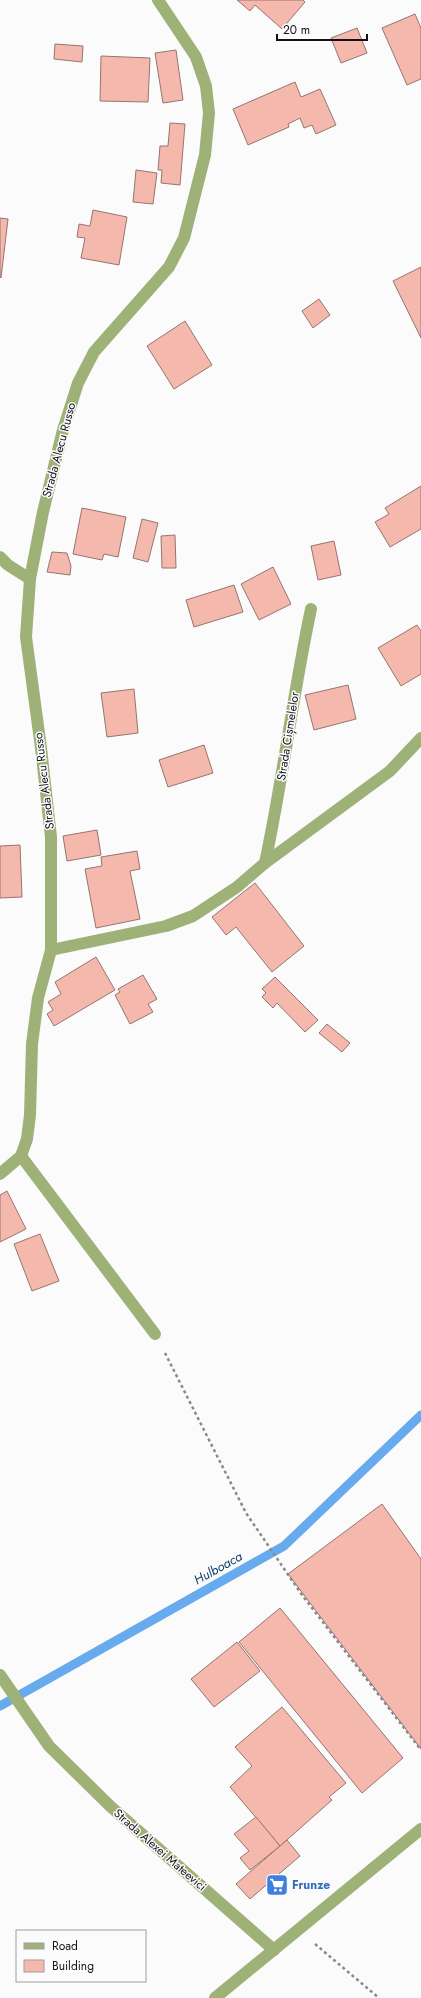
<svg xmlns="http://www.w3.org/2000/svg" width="421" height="1998" font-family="Jost,sans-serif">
<rect width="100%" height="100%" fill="#fbfbfb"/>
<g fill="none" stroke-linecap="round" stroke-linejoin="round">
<polyline stroke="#67aaee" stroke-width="9" points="0,1706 284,1546 421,1415"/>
</g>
<g fill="#f5b8ad" stroke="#957570">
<polygon points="237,0 303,0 305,2 282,29 255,5 250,11"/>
<polygon points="415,14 421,28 421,79 407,85 382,28"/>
<polygon points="357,28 367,53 341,63 331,38"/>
<polygon points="55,44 83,46 82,62 54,59"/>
<polygon points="176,50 183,100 163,103 155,53"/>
<polygon points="101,56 150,58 148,102 100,101"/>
<polygon points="295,82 301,97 320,89 336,125 316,134 312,125 304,128 300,118 288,124 289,127 248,145 233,109"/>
<polygon points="170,123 185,124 180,185 161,183 162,170 158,170 160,146 168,146"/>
<polygon points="136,170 157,173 153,204 133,202"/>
<polygon points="93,210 127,217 119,265 81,258 85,238 77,237 79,224 90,226"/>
<polygon points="0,218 8,219 1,278 0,277"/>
<polygon points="421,267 421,338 393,281"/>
<polygon points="319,299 330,315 313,328 302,311"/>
<polygon points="185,321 212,365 174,389 147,346"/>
<polygon points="421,486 421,529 390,547 375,522 389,514 385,508"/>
<polygon points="82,508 126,517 118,557 104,554 102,560 73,554"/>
<polygon points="142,519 158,523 148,562 133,558"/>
<polygon points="175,535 176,568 162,568 161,536"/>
<polygon points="334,541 341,575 318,580 311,546"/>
<polygon points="52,552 67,553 71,566 70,575 47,572"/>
<polygon points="273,567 291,604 259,620 241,584"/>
<polygon points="234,585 243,612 194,627 186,600"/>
<polygon points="417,625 421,631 421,674 401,686 378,648"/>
<polygon points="348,685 356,719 314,730 305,695"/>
<polygon points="134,689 138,733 107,737 101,693"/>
<polygon points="204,745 213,773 168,787 159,760"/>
<polygon points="97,830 101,855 67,861 63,836"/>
<polygon points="20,845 22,897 0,898 0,846"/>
<polygon points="137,851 140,869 130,871 140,919 96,928 85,869 102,866 101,857"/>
<polygon points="255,883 304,946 272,972 236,927 226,935 212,917"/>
<polygon points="96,957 115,990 54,1026 47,1014 53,1010 48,1002 61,994 55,982"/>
<polygon points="143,975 157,999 148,1004 153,1012 130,1024 115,995 120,992 118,989"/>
<polygon points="275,977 318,1020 305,1032 277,1003 273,1008 262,997 266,993 262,989"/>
<polygon points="327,1024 350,1043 342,1052 319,1033"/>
<polygon points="7,1191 26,1229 0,1242 0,1195"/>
<polygon points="40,1234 59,1281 32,1291 14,1244"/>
<polygon points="382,1504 421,1559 421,1749 288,1574"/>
<polygon points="280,1608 403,1758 362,1793 239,1642"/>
<polygon points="237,1642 260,1671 214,1707 191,1679"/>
<polygon points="282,1707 346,1783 329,1797 332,1800 280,1846 230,1787 252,1766 235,1747"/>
<polygon points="256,1817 280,1846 250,1870 240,1858 249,1851 234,1834"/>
<polygon points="287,1840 300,1856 250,1899 236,1884"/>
</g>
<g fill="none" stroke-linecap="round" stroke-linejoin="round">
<g stroke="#8a888c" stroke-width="2.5" stroke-dasharray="3 3" stroke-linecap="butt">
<polyline points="165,1353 246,1513 302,1595 421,1750"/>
<polyline points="315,1944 379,1998"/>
</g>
<g stroke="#9eb278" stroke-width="12">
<polyline points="0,557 8,565 30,579"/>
<path d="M265,863C283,779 293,693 311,609"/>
<polyline points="51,950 166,926 193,916 237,887 265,863 390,771 421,738"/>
<polyline points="21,1156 155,1334"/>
<polyline points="0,1174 21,1156 27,1139 30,1115 32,1044 38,998 51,950 51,837 41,748 26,637 30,579 43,512 63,430 78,383 94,352 169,267 184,238 205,155 209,113 206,86 196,57 158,0"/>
<polyline points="0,1675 49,1746 110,1806 274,1950"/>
<polyline points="215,1998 421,1829"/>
</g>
</g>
<defs>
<g id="supermarket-square" transform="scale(1.15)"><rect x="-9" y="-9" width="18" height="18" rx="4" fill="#3f7fe0" stroke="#fbfbfb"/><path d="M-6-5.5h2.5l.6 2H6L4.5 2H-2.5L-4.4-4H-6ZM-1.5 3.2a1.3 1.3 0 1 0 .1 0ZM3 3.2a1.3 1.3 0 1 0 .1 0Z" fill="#fff"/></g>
</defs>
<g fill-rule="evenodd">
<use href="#supermarket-square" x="277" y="1885"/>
</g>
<g text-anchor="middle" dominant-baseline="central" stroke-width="3" stroke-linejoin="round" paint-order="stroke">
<g font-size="12" fill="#140f18" stroke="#fbfbfb">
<text transform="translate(59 450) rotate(-75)">Strada Alecu Russo</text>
<text transform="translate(288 736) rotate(-81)">Strada Cișmelelor</text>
<text transform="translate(44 781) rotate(-97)">Strada Alecu Russo</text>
<text transform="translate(160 1850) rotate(41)">Strada Alexei Mateevici</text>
</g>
<g font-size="12" font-weight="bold" fill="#366cbe" stroke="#fbfbfb" text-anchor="start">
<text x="292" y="1885">Frunze</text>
</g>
<g font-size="13" font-style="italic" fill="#0e3f6b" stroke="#fbfbfb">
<text transform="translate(218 1568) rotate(-29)">Hulboaca</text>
</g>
</g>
<rect x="16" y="1930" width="130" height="52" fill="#fbfbfb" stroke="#9f9da0"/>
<rect x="24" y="1943" width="20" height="6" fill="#9eb278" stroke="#9f9da0"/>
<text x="52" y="1950" font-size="12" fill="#140f18">Road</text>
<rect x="24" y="1960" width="20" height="12" fill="#f5b8ad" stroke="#9f9da0"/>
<text x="52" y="1970" font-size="12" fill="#140f18">Building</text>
<path d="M277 34v6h90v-6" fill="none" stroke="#140f18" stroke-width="2"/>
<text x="283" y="34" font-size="12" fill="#140f18" stroke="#fbfbfb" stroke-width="3" paint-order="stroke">20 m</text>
</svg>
